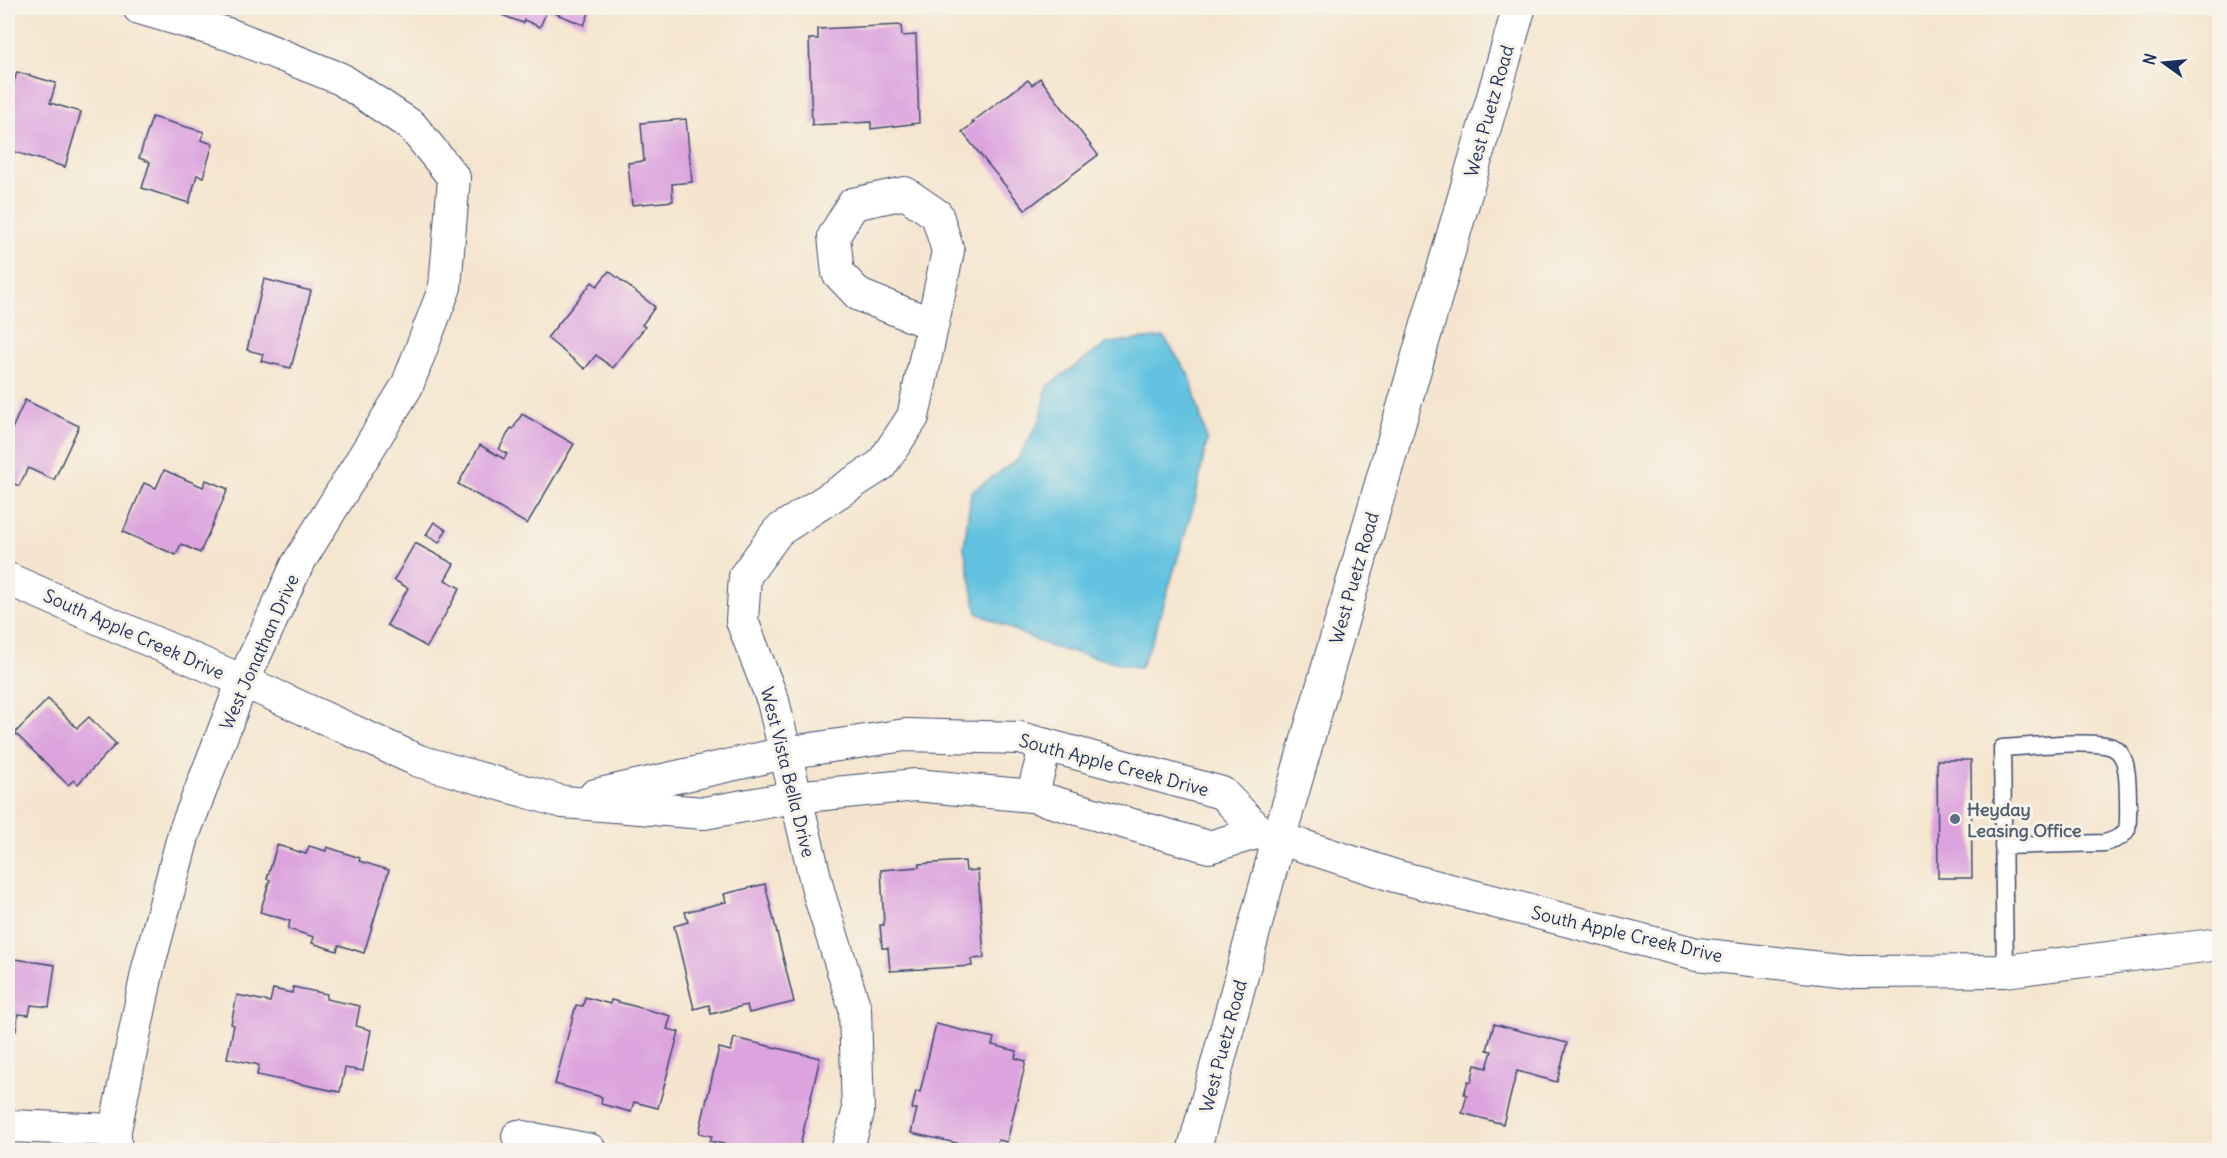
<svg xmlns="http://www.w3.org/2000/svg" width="2227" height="1158" font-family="Delius,sans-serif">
<rect width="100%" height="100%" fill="#f7f3e8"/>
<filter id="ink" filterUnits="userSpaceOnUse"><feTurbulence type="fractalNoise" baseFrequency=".0167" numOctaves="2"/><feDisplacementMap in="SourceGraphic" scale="12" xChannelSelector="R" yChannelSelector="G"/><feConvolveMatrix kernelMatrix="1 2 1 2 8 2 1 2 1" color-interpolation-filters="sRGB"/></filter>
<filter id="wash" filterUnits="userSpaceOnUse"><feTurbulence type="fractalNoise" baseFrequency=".008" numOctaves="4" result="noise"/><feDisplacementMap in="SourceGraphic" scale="24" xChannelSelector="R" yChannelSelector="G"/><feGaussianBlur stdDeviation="1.35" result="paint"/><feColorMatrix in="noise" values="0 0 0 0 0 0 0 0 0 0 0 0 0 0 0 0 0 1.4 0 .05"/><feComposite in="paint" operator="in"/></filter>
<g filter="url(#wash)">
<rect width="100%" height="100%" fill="#f5e5ce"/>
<polygon fill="#62c2e0" stroke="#3e789f" stroke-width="1.5" points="1164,337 1190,377 1207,440 1195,501 1154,636 1140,668 1051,647 977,613 964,548 971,492 1017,460 1041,418 1047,386 1108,343"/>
<g id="blocks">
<g fill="#dca3de">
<polygon points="502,8 591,8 584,25 547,10 540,27 524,20 523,23 499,14"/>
<polygon points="901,25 902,36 916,35 919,123 871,129 871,122 812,125 809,39 818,39 818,29"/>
<polygon points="17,72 56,83 50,103 81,112 65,167 8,150 8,139 16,109 8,107 8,101"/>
<polygon points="1040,78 1098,155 1025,210 962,132 974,123 972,122 1028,80 1032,85"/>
<polygon points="152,117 204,132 201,140 213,144 203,177 197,175 189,203 142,188 150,162 139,158"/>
<polygon points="686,119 692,182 672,184 673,201 632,205 628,163 644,161 641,123"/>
<polygon points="609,271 655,307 642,325 645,327 613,368 596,355 585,369 547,338 592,282 597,286"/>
<polygon points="264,279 311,291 291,368 261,361 263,354 247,350"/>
<polygon points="25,400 79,426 54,480 28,468 19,486 8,481 8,430 11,431"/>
<polygon points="522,414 574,444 527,524 458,484 480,445 504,459 507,454 499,449 511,428 513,429"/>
<polygon points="164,470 203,487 206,480 228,489 200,553 181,544 176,555 123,532 144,483 156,488"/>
<polygon points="434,522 446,530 439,543 426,535"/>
<polygon points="415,543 454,564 445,580 460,588 427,647 387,625 408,588 394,580"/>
<polygon points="48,699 77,728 89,717 116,744 78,784 74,780 68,785 15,733"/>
<polygon points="1937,760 1971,760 1972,878 1938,878"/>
<polygon points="277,845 306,854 309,846 326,851 327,847 360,858 359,861 389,870 364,953 339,945 337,951 312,943 314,937 288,929 290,921 260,912 270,880 267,879"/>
<polygon points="965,861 966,871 978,870 984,958 971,959 972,966 890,971 888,948 882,948 880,925 884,925 881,870 919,867 919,864"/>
<polygon points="765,884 794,1002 749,1013 747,1005 711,1014 709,1005 694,1009 674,926 688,922 685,912 726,902 724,894"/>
<polygon points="8,958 55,965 49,1007 31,1005 29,1015 18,1014 16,1031 8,1029"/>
<polygon points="293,987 327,994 326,999 360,1006 356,1026 371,1030 363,1071 345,1068 340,1092 257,1075 259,1065 227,1058 234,1025 231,1024 237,995 270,1002 273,989 292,993"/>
<polygon points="585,997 610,1004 611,1000 671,1016 667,1029 679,1032 658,1108 634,1102 631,1112 601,1104 602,1097 555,1084 576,1005 583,1006"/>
<polygon points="936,1024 994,1038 992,1045 1017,1051 1015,1058 1026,1061 1007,1142 998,1140 996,1150 988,1150 911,1133 917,1109 912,1109 916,1091 920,1092"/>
<polygon points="1494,1024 1567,1043 1557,1082 1517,1071 1503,1124 1462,1113 1467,1095 1464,1094 1468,1081 1471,1082 1475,1065 1487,1068 1492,1051 1487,1050"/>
<polygon points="734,1038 820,1058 799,1150 750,1150 710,1141 712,1136 699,1133 719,1048 731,1051"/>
<polygon points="261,1146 295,1148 295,1150 261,1150"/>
</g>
</g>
</g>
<g filter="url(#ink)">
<use href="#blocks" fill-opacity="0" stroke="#3c4a6f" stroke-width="1.5"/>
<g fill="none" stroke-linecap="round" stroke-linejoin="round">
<g stroke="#3c4a6f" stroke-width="19">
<path id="lane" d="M2003,846L2105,843C2113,840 2123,838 2127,829C2129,821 2128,777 2126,769C2125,760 2120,750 2112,747C2092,739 2026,747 2002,748L2005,971"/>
</g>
<g stroke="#3c4a6f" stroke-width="34">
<g id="street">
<polyline points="8,579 243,681 419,761 563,802 704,813 795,797 916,785 1032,796 1209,847 1260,832 1395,876 1697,954 1856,972 2005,971 2220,944"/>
<polyline points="595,795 785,753 905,735 1020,738 1222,793 1260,832"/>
<polyline points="1032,796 1046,745"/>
<polyline points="8,1126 115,1130"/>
<polyline points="518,1136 590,1150"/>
<polyline points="115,1150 115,1130 148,968 184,833 243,681 297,565 407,386 445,287 454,178 412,126 341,79 231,35 139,8"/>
<polyline points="847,1150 858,1113 855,1009 819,894 773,701 742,621 745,576 778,531 881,465 913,417 948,251 937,215 905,193 853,204 834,236 838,273 859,295 932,324"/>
</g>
</g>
<g stroke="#3c4a6f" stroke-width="35">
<polyline id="secondary" points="1194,1150 1279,838 1519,8"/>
</g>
<use href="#lane" stroke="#fff" stroke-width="16"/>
<use href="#street" stroke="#fff" stroke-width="32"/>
<use href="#secondary" stroke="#fff" stroke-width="33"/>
</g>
</g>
<circle fill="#5c6f8a" stroke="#f7f3e8" stroke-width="2" cx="1955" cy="819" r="6"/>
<g text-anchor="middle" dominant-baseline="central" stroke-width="6" stroke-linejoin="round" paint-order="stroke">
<g font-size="18" fill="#1b2f5e" stroke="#f7f3e8">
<text transform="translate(1489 111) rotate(-74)">West Puetz Road</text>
<text transform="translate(1354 578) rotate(-74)">West Puetz Road</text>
<text transform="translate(134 634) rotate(24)">South Apple Creek Drive</text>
<text transform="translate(259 652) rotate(-66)">West Jonathan Drive</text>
<text transform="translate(1114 765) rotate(15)">South Apple Creek Drive</text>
<text transform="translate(788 772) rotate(76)">West Vista Bella Drive</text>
<text transform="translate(1627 934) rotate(13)">South Apple Creek Drive</text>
<text transform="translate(1223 1046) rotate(-75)">West Puetz Road</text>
</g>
<g font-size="18" font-weight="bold" fill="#4e5e75" stroke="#f7f3e8" text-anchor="start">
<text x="1967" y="809">Heyday<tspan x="1967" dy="21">Leasing Office</tspan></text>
</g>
</g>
<rect width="2227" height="1158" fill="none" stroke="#f7f3e8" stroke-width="30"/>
<g transform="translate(2164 63) rotate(285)" stroke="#f7f3e8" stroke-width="4.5" paint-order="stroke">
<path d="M0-4.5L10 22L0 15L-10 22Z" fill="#1b2f5e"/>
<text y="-9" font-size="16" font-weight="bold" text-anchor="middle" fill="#1b2f5e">N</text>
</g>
</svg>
